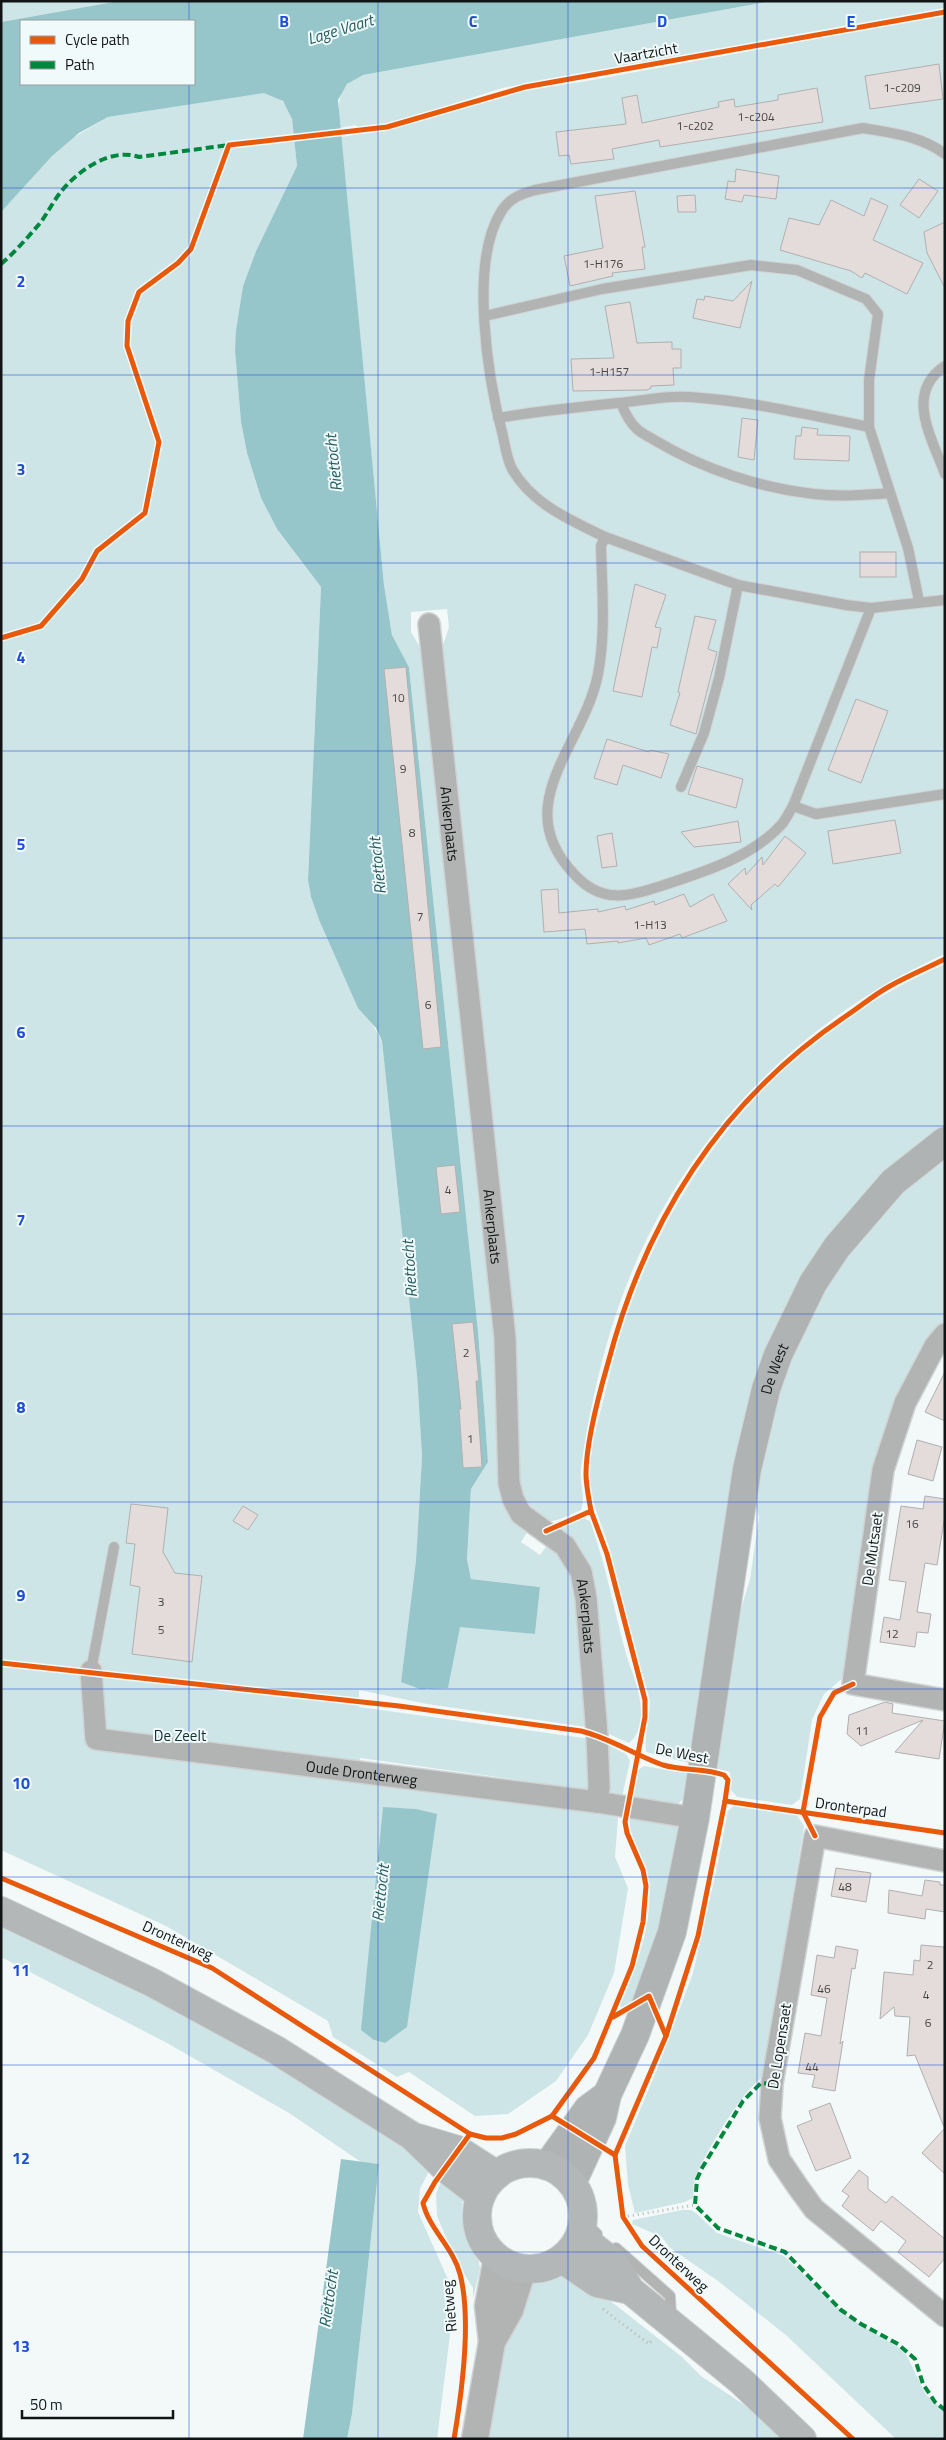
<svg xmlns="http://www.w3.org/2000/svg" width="946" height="2440" font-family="'Titillium Web',sans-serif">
<rect width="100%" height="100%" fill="#f3f8f8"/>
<g fill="#cee5e7" fill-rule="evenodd">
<polygon points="1,1 119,1 1,22"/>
<path d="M772,1H945V9L502,88L403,120L357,128L356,125L340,128C338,104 336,84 363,75Z"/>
<path d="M945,15V954C776,1030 651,1174 604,1354C594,1391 586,1431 581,1469C579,1483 586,1497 581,1510C545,1526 547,1527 520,1498L441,651L449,627L447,609L411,612V632L427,659L497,1339L504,1451L529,1529L521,1542L540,1555L550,1541L574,1573L587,1727L427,1704L359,1690V1707L591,1739L589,1793L540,1783L360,1758V1783L592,1812L618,1818L615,1857L628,1888L614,1973L588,2035L556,2081L508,2114L475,2116L409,2072L397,2077L333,2037L328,2021L166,1926L1,1850V151L71,139L108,117L260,93H268L279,98L288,108L292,119L297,166L256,251L243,286L235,351L241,422L247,453L261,498L277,529L321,587L308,880L311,897L319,920L339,965L382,1041L417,1375L422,1456L416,1560L401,1682L428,1690L460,1626L535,1634L540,1587L471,1579L467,1559L471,1489L488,1462L485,1419L478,1331L409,667L392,635L384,585L341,137L393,129L527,90L587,81ZM383,1808L416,1809L385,2043L374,2040Z"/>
<path d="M945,964V1129L794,1292L692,1764L646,1752C644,1735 650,1719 650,1701C646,1684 640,1667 635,1650C626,1617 619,1583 610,1550C603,1526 590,1503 590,1478C589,1446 601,1412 608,1381C651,1196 768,1041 945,964Z"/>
<polygon points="945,1154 945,1319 912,1371 844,1677 824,1694 812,1720 800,1799 792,1805 737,1797 731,1790 730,1772 711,1767 730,1646 750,1579 759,1517 753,1492 757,1466 801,1321 886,1202"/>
<path d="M583,1518L590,1521C606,1565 614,1610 626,1654C632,1673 641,1692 641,1713C641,1724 638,1736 629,1743L604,1732L593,1620L556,1530Z"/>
<polygon points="604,1743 626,1754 630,1761 622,1797 613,1795 607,1788"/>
<polygon points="644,1766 690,1774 686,1797 676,1805 633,1799 638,1770"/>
<path d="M735,1805L797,1815L804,1826L763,2077C742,2090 704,2155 695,2179C693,2185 694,2192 693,2198L685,2202L635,2213L628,2185L625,2146L660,2062L693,1973L716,1872L728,1811Z"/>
<path d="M630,1814L673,1821L682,1831L668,1898L641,1989L636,1992L632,2002L622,2008L620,2006C637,1967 658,1911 646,1868C640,1849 627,1835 630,1814Z"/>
<path d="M1,1922C118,1979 235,2037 345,2105C375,2123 403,2145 432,2165L420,2189L418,2212L455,2295L437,2439H347L352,2414L379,2164L361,2162L289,2113L167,2043L1,1957Z"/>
<polygon points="443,2176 463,2194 462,2216 476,2244 480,2269 473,2298 473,2288 455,2259 437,2216 436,2194"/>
<polygon points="682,2210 691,2210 697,2214 717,2233 784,2256 848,2317 898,2347 907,2356 926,2395 945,2412 945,2439 896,2439 787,2336 718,2281 669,2247 662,2237 632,2224 633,2220"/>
<polygon points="557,2271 581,2278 682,2357 701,2376 761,2416 787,2439 484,2439 499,2354 516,2300 538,2275"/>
</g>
<g fill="#97c6ca" fill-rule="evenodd">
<path d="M119,1H772L363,75L347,84L338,100L384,585L392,635L409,667L478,1331L485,1419L488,1462L471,1489L467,1559L471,1579L540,1587L535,1634L460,1627L448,1688L420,1689L401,1682L416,1560L422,1456L417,1375L382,1041L376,1028L358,1008L319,920L311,897L308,880L321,587L277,529L261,498L247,453L241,422L235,351L236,331L243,286L256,251L297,166L292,119L283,101L264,93L108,117L79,133L52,156L1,212V22ZM21,21H194V84H21Z"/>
<polygon points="383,1807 416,1809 437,1814 407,2027 385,2043 374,2040 361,2030"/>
<polygon points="341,2159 379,2164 352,2414 347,2439 303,2439"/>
</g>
<g fill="#e4dbdb" stroke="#b0b0b0">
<polygon points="939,64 943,99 870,109 865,76"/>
<polygon points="817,88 823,122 660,147 659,140 612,149 614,159 571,164 569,155 559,156 556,132 626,124 622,98 637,95 642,123 719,107 718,102 734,99 735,107 778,100 778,95"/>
<polygon points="736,169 779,176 776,199 744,195 742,202 725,199 728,181 735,182"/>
<polygon points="919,179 938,191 919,218 900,205"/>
<polygon points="635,191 645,247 642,247 645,269 612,273 613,276 570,286 564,256 603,248 595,196"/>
<polygon points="695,195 696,212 678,212 677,196"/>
<polygon points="871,198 888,206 873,240 923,263 907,294 865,273 862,278 851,271 780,250 789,218 819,225 831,200 864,216"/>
<polygon points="945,222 945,288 927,253 924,232"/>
<polygon points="752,281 740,328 693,318 697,299 704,300 705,296 733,301"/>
<polygon points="630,302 637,343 672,342 672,349 681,349 681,368 673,368 674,385 651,386 651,388 647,390 573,391 571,359 614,358 605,306"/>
<polygon points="742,418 758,420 754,460 738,457"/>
<polygon points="802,427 818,429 817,435 850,436 849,461 794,459 796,436 801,436"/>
<rect x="860" y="552" width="36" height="25"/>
<polygon points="635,584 666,595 655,627 661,628 657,648 652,647 642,697 613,691"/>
<polygon points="695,616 716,620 708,649 717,652 696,734 670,725 680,693 678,692"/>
<polygon points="406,667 441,1047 423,1049 384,669"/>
<polygon points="856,699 888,711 861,783 828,770"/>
<polygon points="607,739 649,752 650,750 669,754 661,778 623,765 617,785 594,778"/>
<polygon points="697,766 743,779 736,808 688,794"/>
<polygon points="895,820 901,853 833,864 828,831"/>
<polygon points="738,821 741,842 694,847 681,832"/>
<polygon points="612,833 617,866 602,868 597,836"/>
<polygon points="785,836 806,853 778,887 775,884 751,905 752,910 728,884 745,868 746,875 762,857 763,865"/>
<polygon points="558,889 559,913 598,909 598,912 625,906 626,910 654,901 655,905 684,894 690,907 713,894 727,921 682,938 680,934 649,945 646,938 618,943 618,941 587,944 585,929 544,932 541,890"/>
<polygon points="455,1165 460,1212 441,1214 436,1167"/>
<polygon points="473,1322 479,1381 476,1381 482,1467 463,1468 459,1409 461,1409 452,1324"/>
<polygon points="945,1372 945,1421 925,1412"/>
<polygon points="917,1440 942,1447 933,1481 908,1474"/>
<polygon points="925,1496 945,1499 945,1515 937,1565 925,1563 917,1612 931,1614 928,1633 917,1632 915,1647 880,1642 884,1617 900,1620 906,1582 889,1580 901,1506 923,1509"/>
<polygon points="131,1504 168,1508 163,1552 175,1573 202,1576 192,1662 132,1654 140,1587 130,1585 135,1544 126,1543"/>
<polygon points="243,1506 258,1515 248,1530 233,1521"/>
<polygon points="885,1702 893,1704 892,1713 945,1721 939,1759 895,1752 923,1720 861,1746 847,1734 849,1715"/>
<polygon points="836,1868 871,1873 866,1902 831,1896"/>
<polygon points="925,1880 940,1882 940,1885 945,1885 945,1912 926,1909 925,1919 888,1913 889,1890 922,1896"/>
<polygon points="921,1945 944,1947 944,2127 915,2055 907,2056 910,2017 895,2016 894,2007 880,2019 884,1972 913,1975 914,1960 920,1961"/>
<polygon points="836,1946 858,1950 855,1969 852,1968 840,2044 843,2041 835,2091 812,2087 815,2075 798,2073 805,2033 821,2036 827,1998 811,1995 817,1955 834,1958"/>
<polygon points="830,2103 851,2158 816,2171 797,2126 812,2120 809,2111"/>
<polygon points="945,2128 945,2174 922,2153"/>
<polygon points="859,2170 868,2177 868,2189 886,2203 892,2196 945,2239 945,2258 929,2277 898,2252 906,2241 881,2221 873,2231 842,2206 849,2196 842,2191"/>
</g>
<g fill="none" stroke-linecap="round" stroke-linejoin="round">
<g stroke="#d0d3d3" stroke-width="12">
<g id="service">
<path d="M945,154C921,136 892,133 863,128L535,190C521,194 509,198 501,212C469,263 488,380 503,436C505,446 507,459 512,469C532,504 570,520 605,537L601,546C602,589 606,632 598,674C584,746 507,805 575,875C603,905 629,896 664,885C704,872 752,857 781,825C786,820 789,812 793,806L871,608L945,600"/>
<polyline points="485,316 602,289 751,265 797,270 866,299 878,314 869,380 869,427 908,548 919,601"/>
<path d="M945,366C904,393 932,438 945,474"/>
<path d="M621,403C625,413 629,422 637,429C642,434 650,437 656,441C703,469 760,488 814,494C839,497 865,495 890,493"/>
<path d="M498,418C538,411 578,407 618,403C642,401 665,395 690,397C750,401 810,415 869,427"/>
<polyline points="605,537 738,585 846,605 871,608"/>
<polyline points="681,787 704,733 719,678 738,585"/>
<polyline points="793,806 816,814 945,794"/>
<polyline points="91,1671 114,1547"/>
<polyline points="583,2220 597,2234"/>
<polyline points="616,2248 670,2296 671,2317"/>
</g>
</g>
<g stroke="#d0d3d3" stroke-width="24">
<g id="minor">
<path id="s1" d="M429,624L505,1338L509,1483L513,1499L521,1514L565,1546L581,1572L586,1598L597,1735L599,1787L597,1802"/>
<polyline points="945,1334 935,1346 905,1403 883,1470 853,1684 945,1700"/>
<path id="s2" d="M91,1671L96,1739L597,1802L695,1818"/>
<polyline points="945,1861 815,1836 772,2084 770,2118 779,2159 798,2187 814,2209 945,2316"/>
</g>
</g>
<g stroke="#d0d3d3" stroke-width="29">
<g id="tertiary">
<polyline points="492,2342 510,2310 523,2269"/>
<polyline points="475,2439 492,2342 488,2306 497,2258"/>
</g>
</g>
<g stroke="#d0d3d3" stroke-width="30">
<g id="secondary">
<polyline points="547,2166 588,2109 607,2095"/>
<path id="s3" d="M572,2183L602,2118L607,2095L635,2035L672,1932L695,1818L747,1469L766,1389L778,1355L813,1283L837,1247L893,1182L945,1141"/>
</g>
</g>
<g stroke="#d0d3d3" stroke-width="30">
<g id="primary">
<polyline points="1,1911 151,1982 276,2050 412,2136 445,2168 481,2196"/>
<polyline points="418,2138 458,2150 497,2175"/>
<circle cx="530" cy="2216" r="53"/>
<polyline points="580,2236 615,2264 630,2290 741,2381 802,2439"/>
<polyline points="562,2259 597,2283 630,2290"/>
</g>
</g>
<g stroke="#b7b9b9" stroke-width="3" stroke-dasharray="1 4" stroke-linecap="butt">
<polyline points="623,2217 695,2205"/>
<polyline points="603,2309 649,2344 652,2340"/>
</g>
<use href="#service" stroke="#b2b4b4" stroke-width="10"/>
<use href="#minor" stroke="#b2b4b4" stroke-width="21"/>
<use href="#tertiary" stroke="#b2b4b4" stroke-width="26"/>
<use href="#secondary" stroke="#b0b3b3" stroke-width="28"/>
<use href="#primary" stroke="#b3b7b7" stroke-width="28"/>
<g stroke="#00873e" stroke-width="4" stroke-dasharray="8 4" stroke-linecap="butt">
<path d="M1,264C15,252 29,236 41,222C48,212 53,202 60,193C77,171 111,147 139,157L229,145"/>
<polyline points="772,2084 761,2083 743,2101 702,2168 697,2179 695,2205 718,2228 785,2252 841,2310 861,2324 898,2344 915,2359 923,2384 935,2402 945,2410"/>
</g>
<g stroke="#f1fafa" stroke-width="8">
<g id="cycleway">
<polyline points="1,638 41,626 82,579 97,551 145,513 159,442 127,346 128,321 139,292 178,263 191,249 229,145 387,127 525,87 945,12"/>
<path d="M591,1511C589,1499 586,1486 586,1474C586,1441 599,1394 608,1363C646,1218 722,1100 846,1016C861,1006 875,994 890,986C908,976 927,968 945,959"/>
<path d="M1,1663L399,1706L581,1731C610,1738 635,1755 663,1765C683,1771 705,1768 724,1775L728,1780L725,1801L698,1936L666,2036L615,2155"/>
<polyline points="725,1801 945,1833"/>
<polyline points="815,1836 803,1812 820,1717 834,1693 853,1684"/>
<polyline points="1,1878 212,1968 470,2134 486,2138 502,2138 516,2134 552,2116 594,2058 632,1966 643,1922 646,1886 643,1870 627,1833 625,1822 645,1717 645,1700 607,1554 591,1511 546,1531"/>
<polyline points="613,2017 649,1996 666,2036"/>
<polyline points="552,2116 615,2155 623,2217 642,2246 853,2439"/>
<path d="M454,2439C462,2392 472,2320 460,2274C453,2247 429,2229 423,2203L435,2182L470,2134"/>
</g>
</g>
<use href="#cycleway" stroke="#e8590c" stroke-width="5"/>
</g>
<path fill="none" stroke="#1d4ed8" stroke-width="1" stroke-opacity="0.55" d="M189,1V21M378,1V2439M568,1V2439M757,1V2439M189,84V2439M1,188H945M1,375H945M1,563H945M1,751H945M1,938H945M1,1126H945M1,1314H945M1,1502H945M1,1689H945M1,1877H945M1,2065H945M1,2252H945"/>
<g text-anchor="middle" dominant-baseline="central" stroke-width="4" stroke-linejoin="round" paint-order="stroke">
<g font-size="12" fill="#464646">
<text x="902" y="87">1-c209</text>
<text x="756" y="116">1-c204</text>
<text x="695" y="125">1-c202</text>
<text x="603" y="263">1-H176</text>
<text x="609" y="371">1-H157</text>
<text x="398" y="697">10</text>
<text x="403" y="768">9</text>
<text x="412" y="832">8</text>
<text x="420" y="916">7</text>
<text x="650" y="924">1-H13</text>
<text x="428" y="1004">6</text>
<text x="448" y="1189">4</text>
<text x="466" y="1352">2</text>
<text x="470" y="1438">1</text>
<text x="912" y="1523">16</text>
<text x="161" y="1601">3</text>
<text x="161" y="1629">5</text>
<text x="892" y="1633">12</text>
<text x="862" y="1730">11</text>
<text x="845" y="1886">48</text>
<text x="930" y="1964">2</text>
<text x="824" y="1988">46</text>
<text x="926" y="1994">4</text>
<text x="928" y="2022">6</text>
<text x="812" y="2066">44</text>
</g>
<g font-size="15" fill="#111414" stroke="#f1fafa">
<text transform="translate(646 53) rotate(-10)">Vaartzicht</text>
<text stroke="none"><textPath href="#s1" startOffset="201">Ankerplaats</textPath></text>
<text stroke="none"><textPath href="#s1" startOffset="606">Ankerplaats</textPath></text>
<text stroke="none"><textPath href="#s3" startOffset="844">De West</textPath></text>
<text transform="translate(872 1549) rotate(-82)">De Mutsaet</text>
<text stroke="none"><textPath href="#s1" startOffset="1026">Ankerplaats</textPath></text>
<text transform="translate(682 1753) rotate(11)">De West</text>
<text stroke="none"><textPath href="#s2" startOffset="336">Oude Dronterweg</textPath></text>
<text transform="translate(851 1807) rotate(8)">Dronterpad</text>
<text transform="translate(178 1940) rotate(24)">Dronterweg</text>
<text transform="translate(779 2046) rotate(-81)">De Lopensaet</text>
<text transform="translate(679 2263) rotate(43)">Dronterweg</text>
<text transform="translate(449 2306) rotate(-95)">Rietweg</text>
</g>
<g font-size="15" fill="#0f3033" stroke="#f1fafa">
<text x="180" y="1735">De Zeelt</text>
</g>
<g font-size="16" font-style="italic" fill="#255d61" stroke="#f1fafa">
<text transform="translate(340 29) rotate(-17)">Lage Vaart</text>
<text transform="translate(333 463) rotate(-96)">Riettocht</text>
<text transform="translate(377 866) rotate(-96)">Riettocht</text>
<text transform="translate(409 1269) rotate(-94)">Riettocht</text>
<text transform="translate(380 1893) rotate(-84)">Riettocht</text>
<text transform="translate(328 2299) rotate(-82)">Riettocht</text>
</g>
</g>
<g font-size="16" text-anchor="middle" font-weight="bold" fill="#1d4ed8" stroke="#f1fafa" stroke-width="4" stroke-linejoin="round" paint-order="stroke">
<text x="284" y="27">B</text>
<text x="473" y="27">C</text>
<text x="662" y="27">D</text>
<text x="851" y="27">E</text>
<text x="21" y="287">2</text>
<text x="21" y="475">3</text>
<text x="21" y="663">4</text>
<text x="21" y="850">5</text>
<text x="21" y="1038">6</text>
<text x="21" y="1226">7</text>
<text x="21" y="1413">8</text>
<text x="21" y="1601">9</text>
<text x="21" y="1789">10</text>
<text x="21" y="1976">11</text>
<text x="21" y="2164">12</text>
<text x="21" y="2352">13</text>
</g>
<rect width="946" height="2440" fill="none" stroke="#111414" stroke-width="5"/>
<rect x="20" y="20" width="175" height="65" fill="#f1fafa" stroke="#979e9e"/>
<rect x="30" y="36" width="25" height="8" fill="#e8590c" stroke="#979e9e"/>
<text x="65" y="45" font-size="15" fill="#111414">Cycle path</text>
<rect x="30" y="61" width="25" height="8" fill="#00873e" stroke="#979e9e"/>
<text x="65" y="70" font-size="15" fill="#111414">Path</text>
<path d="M22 2410v8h151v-8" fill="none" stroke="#111414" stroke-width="2.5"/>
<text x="30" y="2410" font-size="15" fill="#111414" stroke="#f1fafa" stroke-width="4" paint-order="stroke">50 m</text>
</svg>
